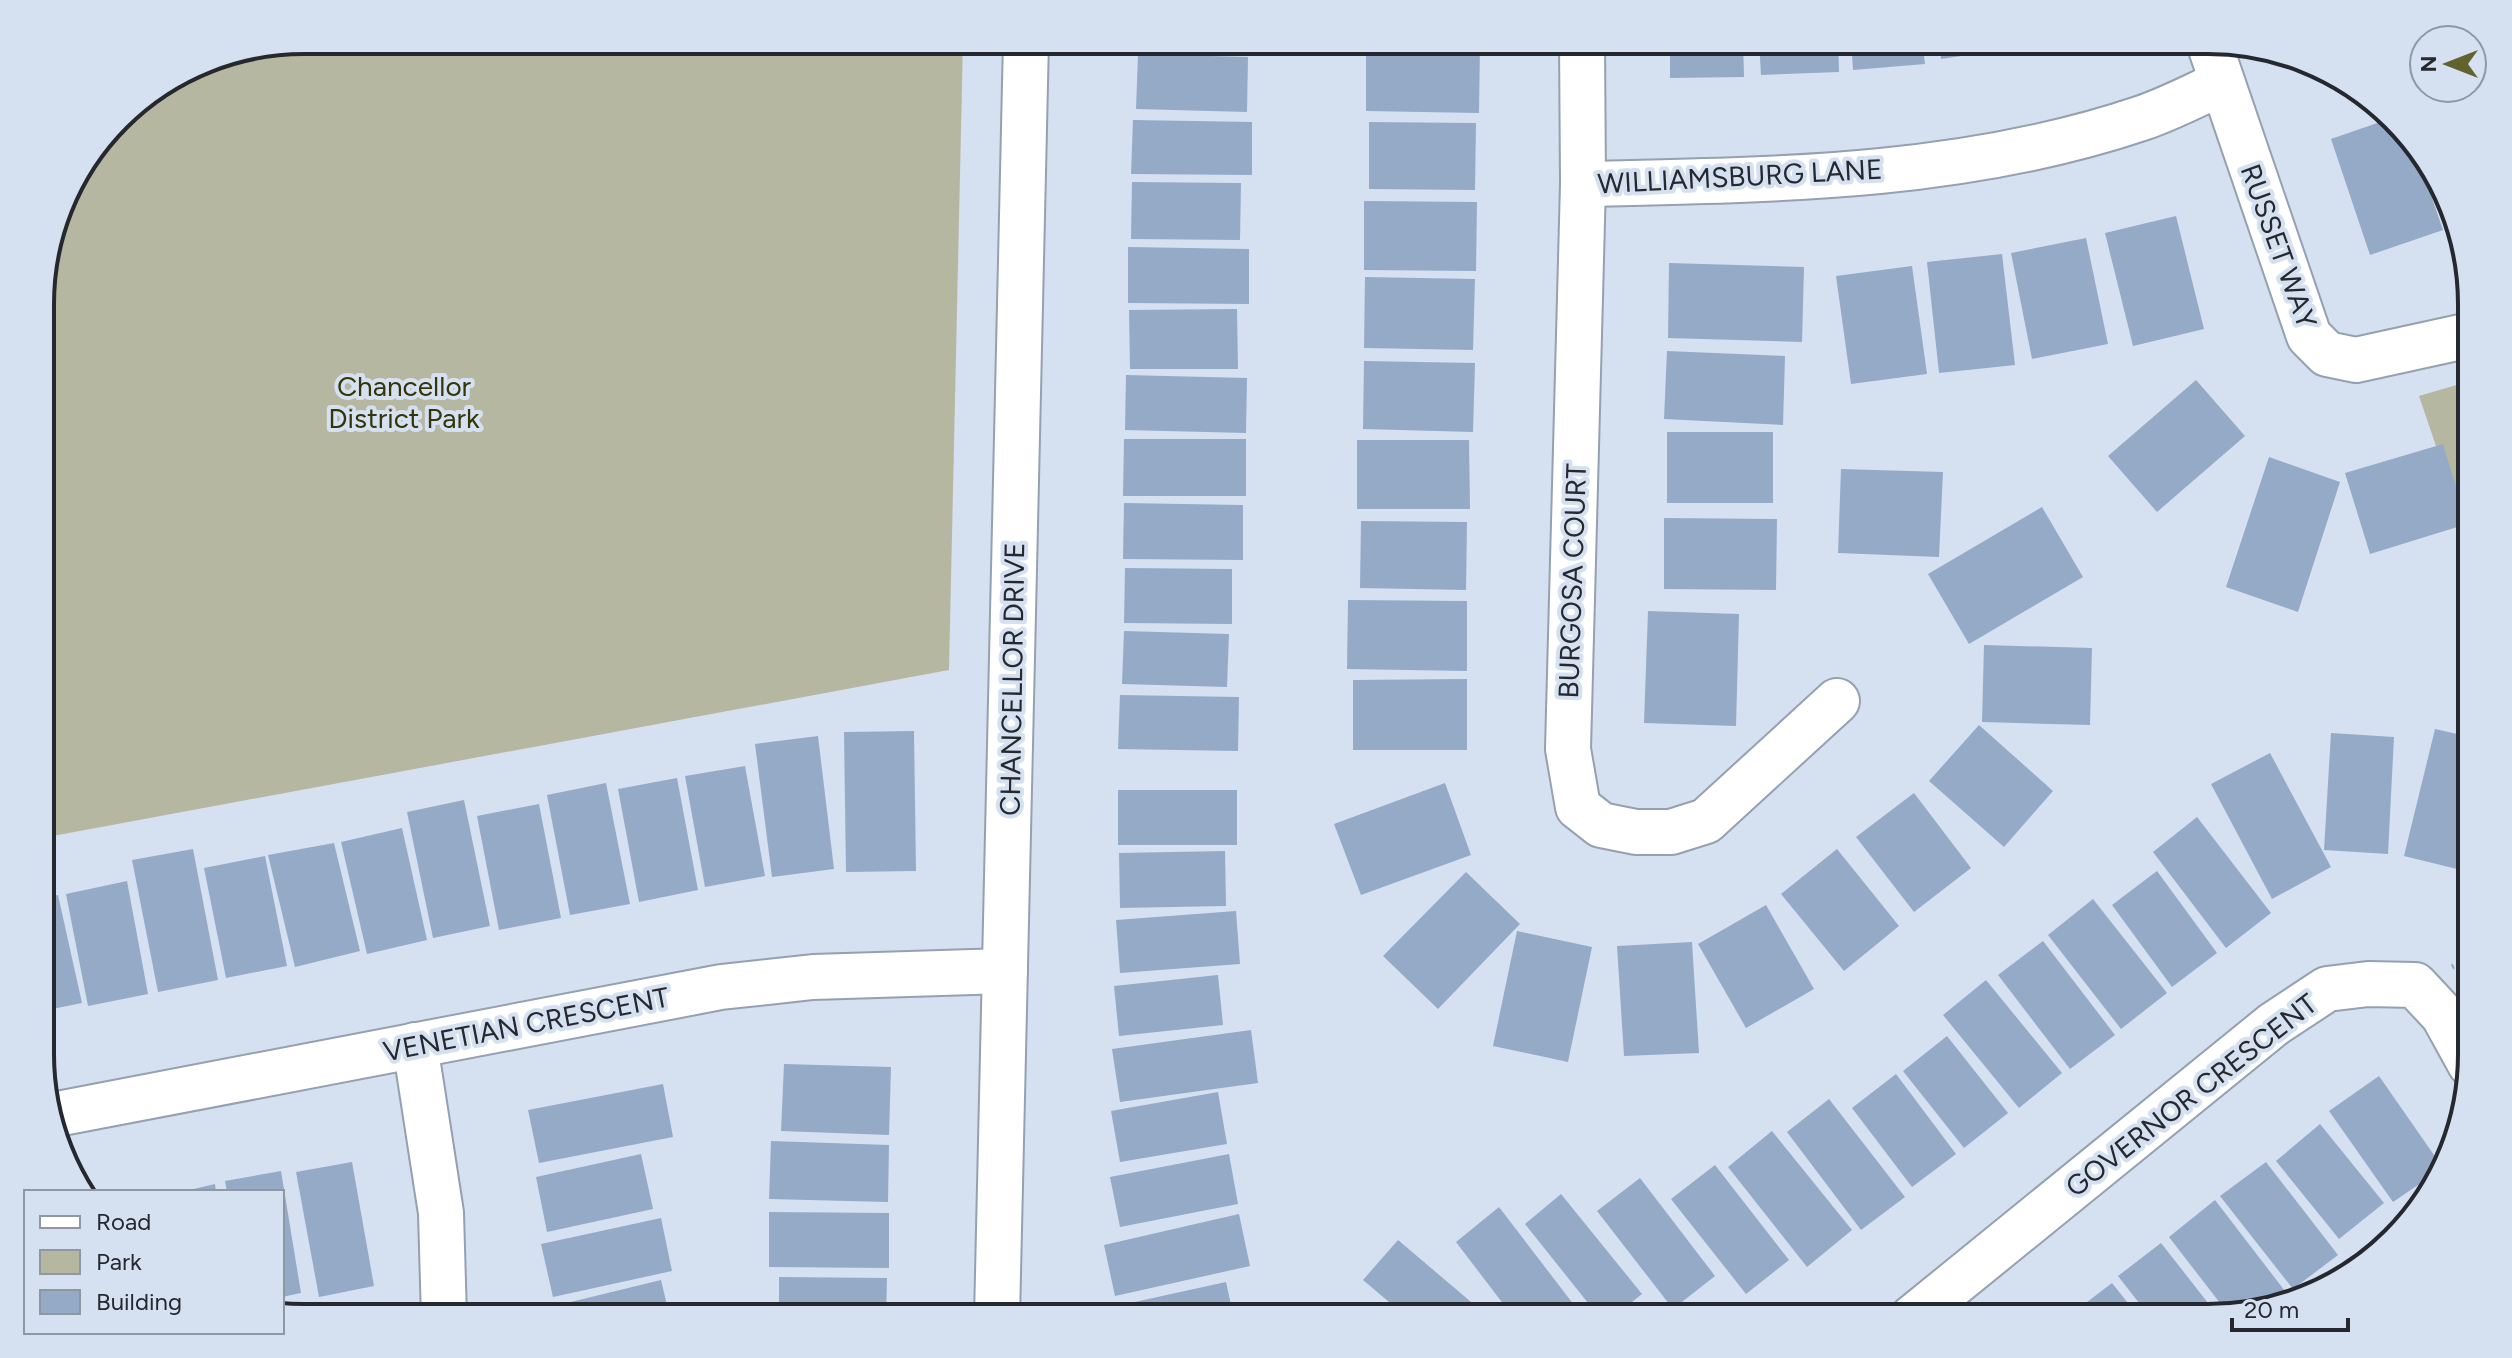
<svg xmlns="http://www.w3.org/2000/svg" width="2512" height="1358" font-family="Figtree,sans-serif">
<rect width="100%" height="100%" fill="#d5e1f1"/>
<g fill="#b6b7a1">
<polygon points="304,40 963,40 949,670 42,838 41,286 67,187 130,106 203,60"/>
<polygon points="2470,381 2471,549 2419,396"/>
</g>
<g fill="#95aac7">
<polygon points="1137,40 1259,40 1259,48 1137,46"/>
<polygon points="1670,40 1743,40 1744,77 1670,78"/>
<polygon points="1759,40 1838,40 1839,72 1761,75"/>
<polygon points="1851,40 1922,40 1925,64 1853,70"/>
<polygon points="1939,40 2013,40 2015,48 1941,59"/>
<polygon points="1366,42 1480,43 1479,113 1366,111"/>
<polygon points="1138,54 1248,57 1247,112 1136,109"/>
<polygon points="1133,120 1252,122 1252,175 1131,174"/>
<polygon points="2386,120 2414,146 2443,230 2370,255 2331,139"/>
<polygon points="1369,122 1476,123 1475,190 1369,189"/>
<polygon points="1132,182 1241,183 1240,240 1131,239"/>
<polygon points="1364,201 1477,202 1476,271 1364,270"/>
<polygon points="2176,216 2204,329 2133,346 2105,233"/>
<polygon points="2086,238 2108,344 2032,359 2011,253"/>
<polygon points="1128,247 1249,249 1249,304 1128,303"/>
<polygon points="2002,254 2015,365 1939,373 1927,262"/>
<polygon points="1669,263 1804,267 1802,342 1668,338"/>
<polygon points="1912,266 1927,374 1851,384 1836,276"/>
<polygon points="1365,277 1475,279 1473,350 1364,348"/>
<polygon points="1237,309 1238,369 1130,369 1129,310"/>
<polygon points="1667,351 1785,356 1783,425 1664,419"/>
<polygon points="1364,361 1475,363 1473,432 1363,429"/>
<polygon points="1126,375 1247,378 1246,433 1125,430"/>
<polygon points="2196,380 2245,436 2157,512 2108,456"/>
<rect x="1667" y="432" width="106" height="71"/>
<polygon points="1124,439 1246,439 1246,496 1123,496"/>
<polygon points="1357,440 1469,440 1470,509 1357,509"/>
<polygon points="2443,444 2467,524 2370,554 2345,473"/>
<polygon points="2269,457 2340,482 2298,612 2226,587"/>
<polygon points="1841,469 1943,472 1939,557 1838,553"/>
<polygon points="1124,503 1243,505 1243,560 1123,559"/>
<polygon points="2042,507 2083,577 1969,644 1928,574"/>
<polygon points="1664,518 1777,519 1776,590 1664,589"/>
<polygon points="1361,521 1467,522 1466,590 1360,588"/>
<polygon points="1125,568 1232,569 1232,624 1124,623"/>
<polygon points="1348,600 1467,601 1467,671 1347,669"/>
<polygon points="1648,611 1739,614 1736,726 1644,723"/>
<polygon points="1124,631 1229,634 1227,687 1122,684"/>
<polygon points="1984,645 2092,648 2090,725 1982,722"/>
<polygon points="1467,679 1467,750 1353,750 1353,680"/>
<polygon points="1120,695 1239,697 1238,751 1118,749"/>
<polygon points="1979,725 2053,791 2004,847 1929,781"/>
<polygon points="2435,729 2471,737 2471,830 2461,870 2404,856"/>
<polygon points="914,731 916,871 846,872 844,732"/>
<polygon points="2331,733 2394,737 2388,854 2324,850"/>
<polygon points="818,736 834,869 772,877 755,744"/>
<polygon points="2270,753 2331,867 2272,899 2211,784"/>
<polygon points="745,766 765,876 705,887 685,776"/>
<polygon points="677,778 698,890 639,902 618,789"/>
<polygon points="606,783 630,904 570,915 547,795"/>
<polygon points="1445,783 1471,855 1361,895 1334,824"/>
<rect x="1118" y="790" width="119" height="55"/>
<polygon points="1914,793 1971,868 1914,912 1856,837"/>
<polygon points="464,800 490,926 433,938 407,812"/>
<polygon points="539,804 561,918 499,930 477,816"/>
<polygon points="2197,817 2271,913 2226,948 2153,852"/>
<polygon points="402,828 427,940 367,954 341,842"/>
<polygon points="334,843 360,951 295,967 268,855"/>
<polygon points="193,849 218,980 158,992 132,860"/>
<polygon points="1837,849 1899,926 1844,971 1781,894"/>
<polygon points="1225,851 1226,906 1120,908 1119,853"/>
<polygon points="265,856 287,966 226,978 204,868"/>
<polygon points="2471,864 2472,881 2472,887 2460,874"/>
<polygon points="2157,871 2217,953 2172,987 2112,905"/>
<polygon points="1466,872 1520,924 1438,1009 1383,956"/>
<polygon points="127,881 148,994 88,1006 66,894"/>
<polygon points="58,895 82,1003 42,1011 42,898"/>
<polygon points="2093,899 2167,993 2121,1029 2048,935"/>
<polygon points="1766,905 1814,989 1746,1028 1698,944"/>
<polygon points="1236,911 1240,964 1120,973 1116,920"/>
<polygon points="1517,931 1592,947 1568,1062 1493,1046"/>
<polygon points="2043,941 2115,1035 2070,1069 1998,975"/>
<polygon points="1692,942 1699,1053 1624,1056 1617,946"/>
<polygon points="1218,975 1223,1025 1119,1036 1114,986"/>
<polygon points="1986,980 2062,1073 2019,1108 1943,1015"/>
<polygon points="1251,1030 1258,1083 1120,1102 1112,1049"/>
<polygon points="1947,1036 2008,1113 1964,1148 1903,1071"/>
<polygon points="784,1064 891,1067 889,1135 781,1131"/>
<polygon points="1896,1074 1956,1154 1912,1187 1852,1108"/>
<polygon points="2379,1076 2443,1168 2393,1202 2329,1111"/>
<polygon points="663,1084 673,1137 539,1163 528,1110"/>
<polygon points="1218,1092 1227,1144 1120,1162 1111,1111"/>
<polygon points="1829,1099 1905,1197 1861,1230 1787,1132"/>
<polygon points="2320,1124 2384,1203 2339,1239 2276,1161"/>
<polygon points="1772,1131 1852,1230 1807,1267 1728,1167"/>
<polygon points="771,1141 889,1145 888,1202 769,1199"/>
<polygon points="641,1154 653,1209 547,1232 536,1177"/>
<polygon points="1229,1154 1238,1204 1120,1227 1110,1177"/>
<polygon points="352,1162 374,1286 319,1297 296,1172"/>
<polygon points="2266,1162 2338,1255 2293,1289 2220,1196"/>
<polygon points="1715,1165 1789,1260 1746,1294 1671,1199"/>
<polygon points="281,1171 301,1293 282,1297 282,1192 227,1192 225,1181"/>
<polygon points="1640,1178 1715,1276 1673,1309 1597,1211"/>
<polygon points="215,1184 216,1192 186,1192 185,1191"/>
<polygon points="1561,1194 1642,1294 1612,1318 1600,1318 1525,1224"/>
<polygon points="2215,1200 2288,1295 2285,1297 2230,1316 2169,1237"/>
<polygon points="1499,1207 1574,1305 1558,1318 1514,1318 1456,1242"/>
<polygon points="769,1212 889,1213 889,1268 769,1267"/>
<polygon points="1239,1214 1250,1266 1115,1296 1104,1245"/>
<polygon points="661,1218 672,1271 553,1297 541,1244"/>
<polygon points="1398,1240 1490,1318 1408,1318 1363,1280"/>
<polygon points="2161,1243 2219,1317 2150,1317 2118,1276"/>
<polygon points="779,1277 887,1278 886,1318 779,1318"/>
<polygon points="661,1280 670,1318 548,1318 546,1308"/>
<polygon points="1226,1282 1234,1318 1109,1318 1107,1308"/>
<polygon points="2112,1283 2139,1317 2066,1318"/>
</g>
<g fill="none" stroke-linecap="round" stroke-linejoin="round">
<g stroke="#95a0b0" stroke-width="48">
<g id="minor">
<polyline points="1582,40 1583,184 1568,749 1578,807 1601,825 1636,832 1671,832 1706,821 1837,701"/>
<polyline points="2208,40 2309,336 2327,354 2356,360 2470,335"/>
<path d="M1583,184C1771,180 1962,179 2142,118C2169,109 2195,95 2220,84"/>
<polyline points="415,1045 441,1213 444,1318"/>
<polyline points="52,1115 721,987 813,977 1005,971"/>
<polyline points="997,1318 1026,40"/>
<polyline points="1912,1318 2274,1024 2327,989 2368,984 2415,985 2443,1015 2470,1064"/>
</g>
</g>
<polyline stroke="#9ca6b2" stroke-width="5" stroke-dasharray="2 6" stroke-linecap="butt" points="2452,967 2472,957"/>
<use href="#minor" stroke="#fff" stroke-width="44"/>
</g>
<g text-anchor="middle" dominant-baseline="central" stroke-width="8" stroke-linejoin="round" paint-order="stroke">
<g font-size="28" fill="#25292f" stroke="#d5e1f1">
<text transform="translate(1740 176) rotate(-3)">WILLIAMSBURG LANE</text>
<text transform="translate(2279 246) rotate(70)">RUSSET WAY</text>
<text transform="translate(1572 581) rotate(-88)">BURGOSA COURT</text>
<text transform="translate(1012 679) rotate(-89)">CHANCELLOR DRIVE</text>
<text transform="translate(526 1024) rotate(-11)">VENETIAN CRESCENT</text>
<text transform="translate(2191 1095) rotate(-38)">GOVERNOR CRESCENT</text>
</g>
<g font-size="28" fill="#353508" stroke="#d5e1f1">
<text x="404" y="386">Chancellor<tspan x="404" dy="32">District Park</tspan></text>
</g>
</g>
<path d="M0 0H2512V1358H0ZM304 54H2208A250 250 0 0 1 2458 304V1054A250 250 0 0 1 2208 1304H304A250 250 0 0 1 54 1054V304A250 250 0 0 1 304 54Z" fill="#d5e1f1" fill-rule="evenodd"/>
<path fill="none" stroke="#25292f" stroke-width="4" d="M304 54H2208A250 250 0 0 1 2458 304V1054A250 250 0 0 1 2208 1304H304A250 250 0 0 1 54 1054V304A250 250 0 0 1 304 54Z"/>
<rect x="24" y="1190" width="260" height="144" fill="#d5e1f1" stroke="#8f97a3" stroke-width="2"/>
<rect x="40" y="1216" width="40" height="12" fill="#ffffff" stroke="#8f97a3" stroke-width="2"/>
<text x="96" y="1230" font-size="24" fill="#25292f">Road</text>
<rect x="40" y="1250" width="40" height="24" fill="#b6b7a1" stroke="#8f97a3" stroke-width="2"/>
<text x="96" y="1270" font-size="24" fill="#25292f">Park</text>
<rect x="40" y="1290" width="40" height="24" fill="#95aac7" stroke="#8f97a3" stroke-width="2"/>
<text x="96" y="1310" font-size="24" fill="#25292f">Building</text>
<g transform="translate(2448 64) rotate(270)"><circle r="38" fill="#d5e1f1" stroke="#8f97a3" stroke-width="2"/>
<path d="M0-6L14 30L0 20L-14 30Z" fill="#62622f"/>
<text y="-12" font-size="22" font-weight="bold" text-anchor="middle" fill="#25292f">N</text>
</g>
<path d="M2232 1318v12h116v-12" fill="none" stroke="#25292f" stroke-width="4"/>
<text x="2244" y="1318" font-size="24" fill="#25292f" stroke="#d5e1f1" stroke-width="6" paint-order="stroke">20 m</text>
</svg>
